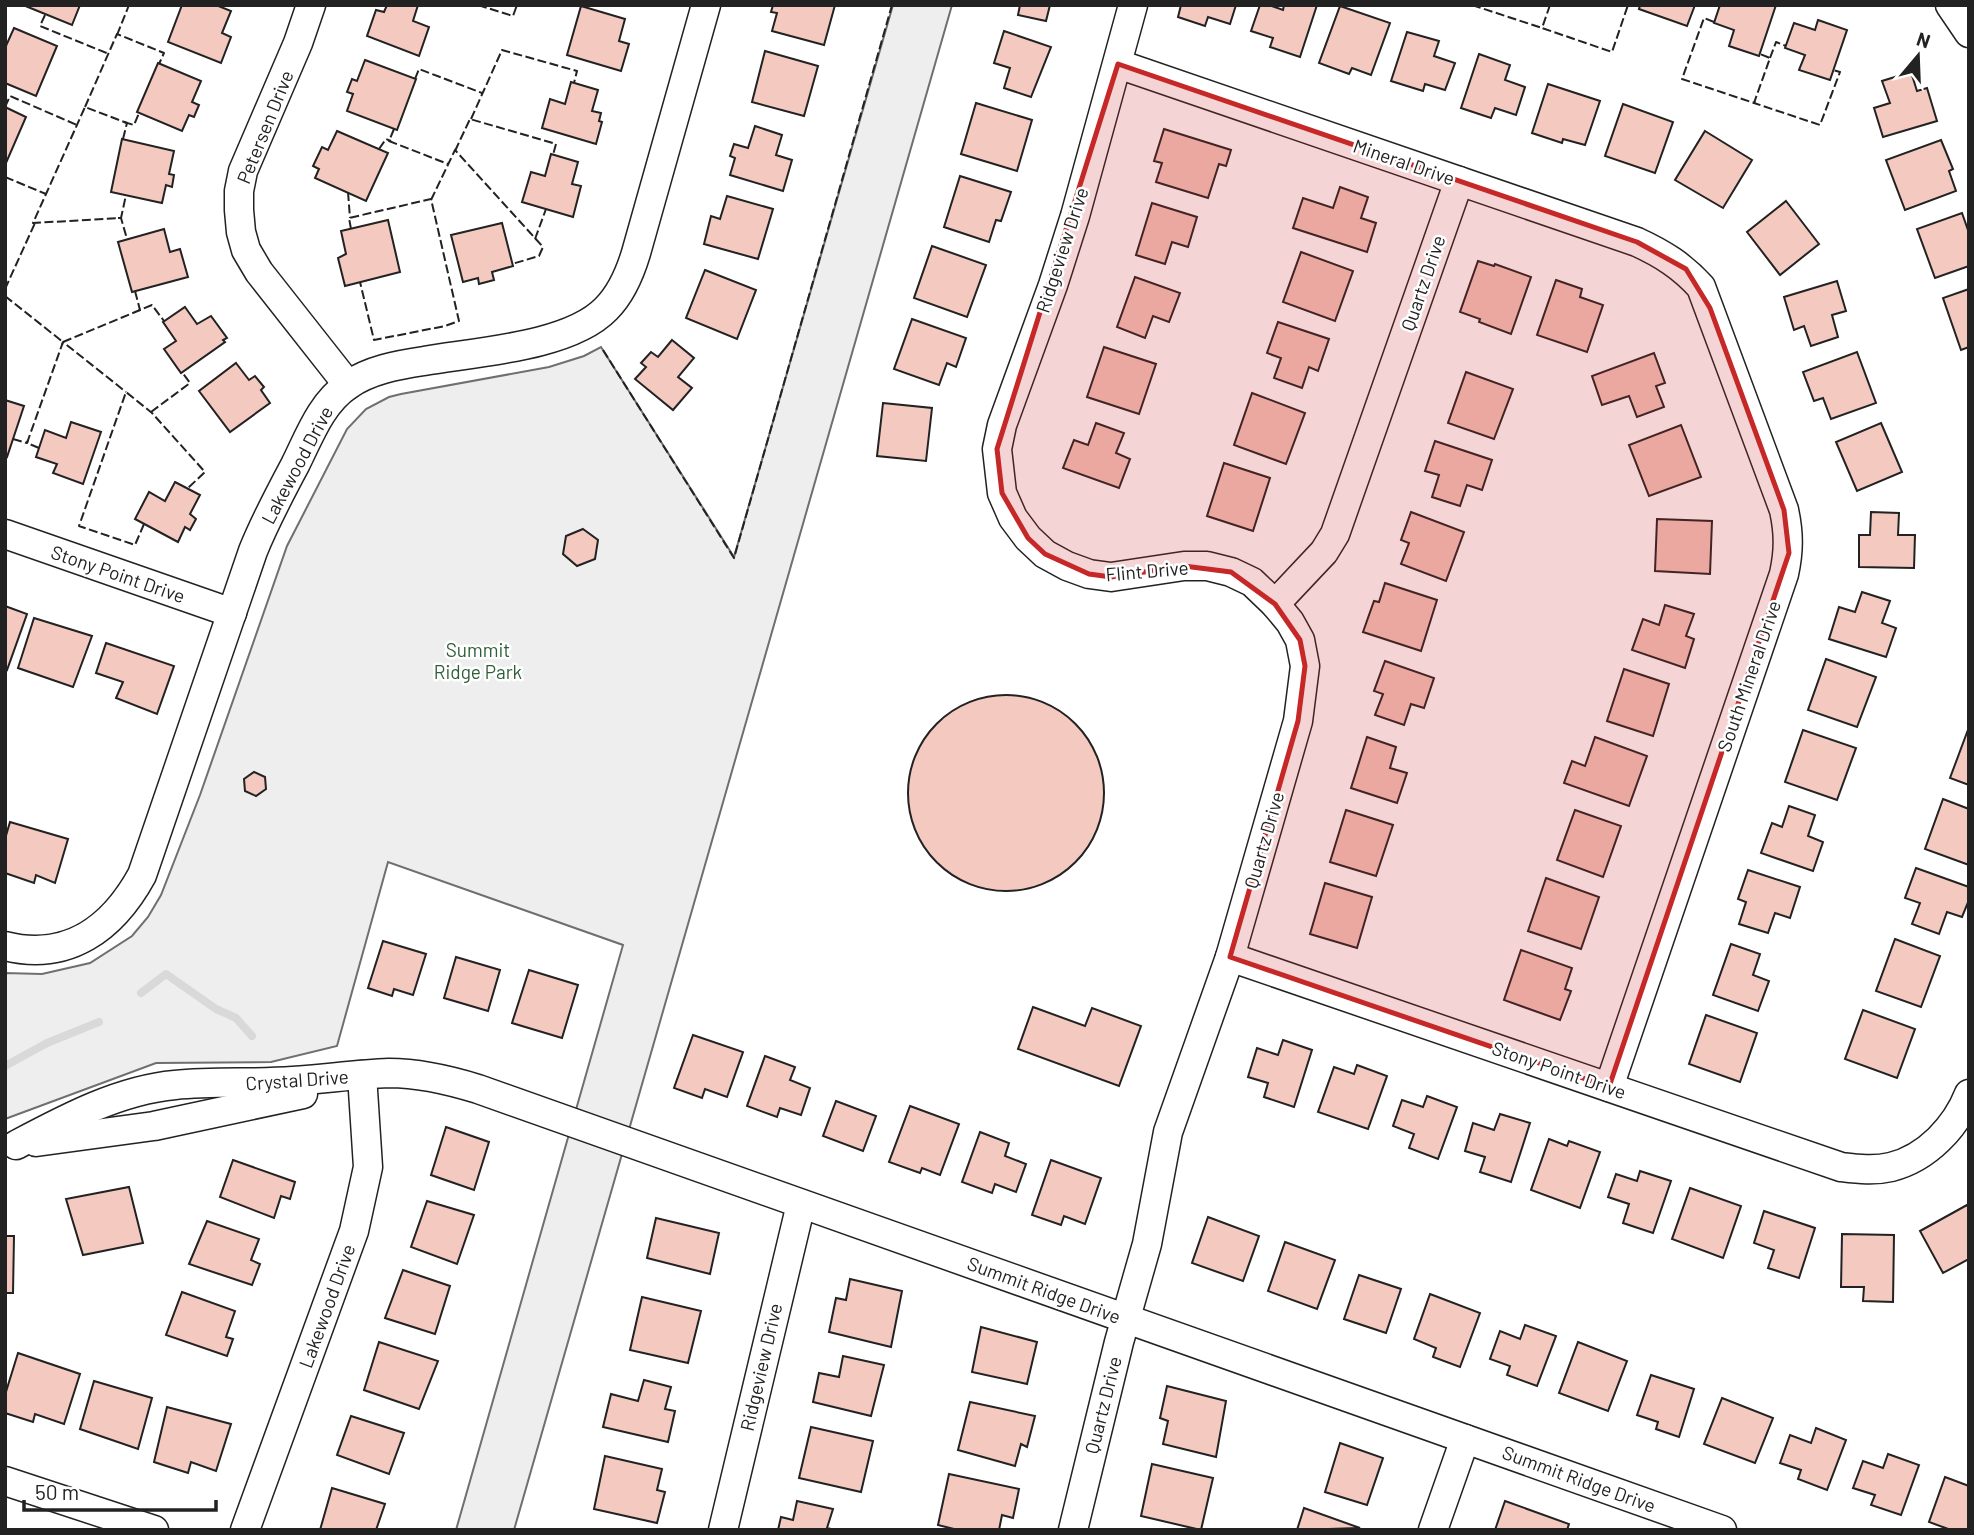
<svg xmlns="http://www.w3.org/2000/svg" width="1974" height="1535" viewBox="0 0 1974 1535" font-family="Barlow,sans-serif">
	<rect width="100%" height="100%" fill="#fff"/>
	<!-- green -->
	<path fill="#eee" stroke="#6f6f6f" stroke-width="2" d="M893 5H952L514 1530H456L623 945 388 862 337 1046 271 1062 156 1063 5 1119V973L42 974 90 963 132 936 148 917 161 895 200 795 287 546 347 429 366 409 389 397 401 394 549 367 584 356 601 347 734 557Z"/>
	<g fill="none" stroke-linecap="round" stroke-linejoin="round">
		<!-- stream -->
		<g stroke="#d9d9d9" stroke-width="8">
			<path d="M141 993 166 974 216 1009 236 1018 252 1036"/>
			<path d="M5 1066 47 1043 99 1022"/>
		</g>
	</g>
	<!-- building -->
	<g fill="#f3c9c0" stroke="#222" stroke-width="2">
		<path d="M23 5H80L72 25Z"/>
		<path d="M182 5H216L231 11 222 33 231 37 221 63 168 42Z"/>
		<path d="M387 5H418L413 21 429 27 419 56 367 36 376 10 384 12Z"/>
		<path d="M773 5H835L824 45 772 31 777 13 771 12Z"/>
		<path d="M1020 5H1050L1046 21 1018 15Z"/>
		<path d="M1181 5H1236L1230 24 1208 17 1205 26 1178 17Z"/>
		<path d="M1260 5H1269L1283 10 1284 5H1317L1300 57 1270 47 1273 38 1251 31Z"/>
		<path d="M1640 5H1695L1687 26 1639 9Z"/>
		<path d="M1720 5H1776L1759 56 1729 46 1734 30 1714 23Z"/>
		<path d="M581 6 625 19 619 41 629 44 621 71 567 55Z"/>
		<path d="M1340 6 1390 23 1371 75 1352 68 1349 74 1319 63Z"/>
		<path d="M1818 20 1847 30 1830 80 1799 70 1805 55 1785 48 1794 23 1815 30Z"/>
		<path d="M14 28 57 46 36 96 5 83V48Z"/>
		<path d="M1004 31 1051 47 1031 97 1004 88 1010 68 994 63Z"/>
		<path d="M1407 32 1439 41 1434 56 1455 63 1445 90 1425 84 1423 91 1391 81Z"/>
		<path d="M765 51 818 66 804 116 752 102Z"/>
		<path d="M1479 54 1510 65 1505 80 1525 87 1516 115 1495 108 1491 118 1461 108Z"/>
		<path d="M365 60 416 79 397 130 347 111 353 94 347 92 352 79 357 81Z"/>
		<path d="M158 63 201 81 192 102 199 105 194 117 189 115 182 131 137 112Z"/>
		<path d="M1911 72 1917 91 1927 88 1937 121 1883 137 1874 108 1890 103 1882 81Z"/>
		<path d="M571 82 598 90 592 111 601 113 599 121 602 122 596 144 542 128 550 99 565 104Z"/>
		<path d="M1548 84 1600 101 1585 145 1563 139 1562 143 1532 133Z"/>
		<path d="M976 103 1032 120 1017 171 961 154Z"/>
		<path d="M1623 104 1673 122 1655 173 1605 156Z"/>
		<path d="M5 107 26 117 6 163H5Z"/>
		<path d="M755 126 782 135 776 155 792 160 783 191 730 175 735 158 730 156 734 144 748 148Z"/>
		<path d="M1164 129 1231 150 1226 166 1219 164 1208 198 1156 182 1162 163 1154 161Z"/>
		<path d="M337 131 388 153 366 201 315 178 319 169 313 166 322 147 328 150Z"/>
		<path d="M1705 131 1752 160 1723 208 1675 180Z"/>
		<path d="M122 139 174 151 169 174 174 175 172 187 166 185 162 203 111 192Z"/>
		<path d="M1941 140 1953 169 1949 171 1956 191 1905 210 1886 160Z"/>
		<path d="M551 154 578 162 572 184 581 186 573 217 522 202 531 172 545 176Z"/>
		<path d="M960 176 1011 192 1001 221 996 220 989 242 944 227Z"/>
		<path d="M1340 187 1368 197 1361 218 1376 223 1367 252 1293 228 1303 198 1333 208Z"/>
		<path d="M727 196 773 209 758 259 704 244 711 216 720 219Z"/>
		<path d="M1786 201 1819 244 1780 275 1747 232Z"/>
		<path d="M1152 203 1197 217 1188 247 1172 242 1165 264 1136 255Z"/>
		<path d="M1962 213 1969 233V266L1935 278 1917 229Z"/>
		<path d="M388 220 400 272 345 286 338 258 346 254 341 231Z"/>
		<path d="M502 223 513 266 492 272 494 280 479 284 478 278 463 282 451 235Z"/>
		<path d="M164 229 170 252 180 249 188 277 132 292 118 242Z"/>
		<path d="M932 246 986 265 967 317 914 298Z"/>
		<path d="M1301 252 1353 271 1335 321 1283 302Z"/>
		<path d="M1478 261 1494 266 1495 264 1531 277 1511 334 1479 322 1480 319 1460 312Z"/>
		<path d="M705 270 756 290 737 339 686 318Z"/>
		<path d="M1135 277 1180 293 1169 322 1153 316 1145 338 1117 327Z"/>
		<path d="M1556 280 1582 289 1580 297 1603 305 1587 352 1537 335Z"/>
		<path d="M1837 281 1846 311 1832 315 1838 337 1811 346 1804 326 1794 330 1784 297Z"/>
		<path d="M1969 289V347L1961 350 1943 298Z"/>
		<path d="M185 307 197 324 211 316 227 338 223 340 225 342 181 373 164 349 176 341 163 322Z"/>
		<path d="M912 319 966 338 956 367 947 363 939 385 894 369Z"/>
		<path d="M1278 322 1329 339 1318 371 1309 367 1302 388 1274 378 1281 358 1267 353Z"/>
		<path d="M672 340 694 358 678 377 692 388 673 410 635 379 646 367 641 363 651 352 658 357Z"/>
		<path d="M1104 347 1156 364 1139 414 1087 397Z"/>
		<path d="M1857 352 1876 403 1831 419 1823 398 1814 401 1803 372Z"/>
		<path d="M1654 353 1665 383 1656 386 1664 407 1637 417 1629 396 1602 405 1592 376Z"/>
		<path d="M236 363 249 380 255 376 264 387 261 390 270 403 230 432 199 391Z"/>
		<path d="M1466 372 1513 389 1494 439 1448 423Z"/>
		<path d="M1252 393 1305 413 1286 464 1234 445Z"/>
		<path d="M5 400 24 406 7 457 5 456Z"/>
		<path d="M883 403 932 408 926 461 877 456Z"/>
		<path d="M71 422 101 432 83 484 53 473 57 464 36 457 45 430 66 438Z"/>
		<path d="M1096 423 1124 433 1116 453 1130 459 1119 488 1063 468 1074 440 1088 445Z"/>
		<path d="M1881 423 1902 472 1857 491 1836 442Z"/>
		<path d="M1681 425 1701 477 1649 496 1629 445Z"/>
		<path d="M1435 441 1492 460 1482 490 1467 485 1460 506 1432 497 1439 475 1425 471Z"/>
		<path d="M1224 463 1270 478 1253 531 1207 516Z"/>
		<path d="M175 482 200 495 190 514 196 519 190 530 185 527 178 542 135 519 149 492 165 501Z"/>
		<path d="M1411 512 1464 532 1446 581 1401 564 1409 543 1401 540Z"/>
		<path d="M1871 512 1899 513 1898 535H1915L1914 568 1859 567V535H1870Z"/>
		<path d="M1657 519 1712 521 1710 574 1655 571Z"/>
		<path d="M583 529 598 540 595 559 577 566 563 554 566 536Z"/>
		<path d="M1385 583 1437 600 1421 651 1363 632 1374 601 1379 602Z"/>
		<path d="M1862 592 1890 601 1882 623 1896 628 1886 657 1829 639 1839 607 1855 612Z"/>
		<path d="M1665 605 1694 614 1686 636 1694 639 1685 668 1632 650 1643 619 1659 625Z"/>
		<path d="M5 606 27 614 7 670 5 669Z"/>
		<path d="M34 618 92 636 73 687 18 668Z"/>
		<path d="M106 643 174 666 157 714 116 698 123 682 96 673Z"/>
		<path d="M1826 659 1876 677 1857 727 1808 710Z"/>
		<path d="M1385 661 1434 678 1424 708 1411 704 1404 725 1375 715 1383 694 1374 691Z"/>
		<path d="M1624 669 1669 684 1653 736 1607 721Z"/>
		<circle cx="1006" cy="793" r="98"/>
		<path d="M1969 727V785L1950 778Z"/>
		<path d="M1803 730 1856 748 1837 800 1785 782Z"/>
		<path d="M1367 737 1396 747 1390 768 1407 773 1397 803 1351 788Z"/>
		<path d="M1595 737 1647 756 1629 806 1564 783 1572 761 1585 766Z"/>
		<path d="M254 772 265 777 266 789 256 796 245 791 244 779Z"/>
		<path d="M1943 799 1969 809V865L1925 849Z"/>
		<path d="M1789 806 1815 815 1808 836 1823 842 1813 871 1761 853 1772 823 1782 827Z"/>
		<path d="M1346 810 1393 825 1376 876 1330 862Z"/>
		<path d="M1575 810 1621 826 1603 877 1557 860Z"/>
		<path d="M10 822 68 839 55 883 36 875 34 883 5 873V839Z"/>
		<path d="M1916 868 1969 887V900L1962 917 1947 912 1939 934 1912 924 1920 903 1905 898Z"/>
		<path d="M1748 870 1800 887 1790 918 1775 913 1768 933 1739 924 1746 902 1738 899Z"/>
		<path d="M1546 878 1599 897 1581 949 1528 931Z"/>
		<path d="M1325 883 1372 897 1357 948 1310 934Z"/>
		<path d="M1895 939 1940 956 1921 1007 1876 991Z"/>
		<path d="M383 941 426 954 413 995 394 989 392 996 368 988Z"/>
		<path d="M1731 944 1760 954 1753 975 1769 981 1758 1011 1713 995Z"/>
		<path d="M1521 950 1572 968 1565 989 1571 991 1560 1020 1504 1000Z"/>
		<path d="M456 957 500 970 488 1011 444 998Z"/>
		<path d="M529 970 578 985 562 1038 512 1023Z"/>
		<path d="M1033 1007 1085 1026 1092 1008 1141 1026 1119 1086 1018 1049Z"/>
		<path d="M1863 1010 1915 1029 1897 1078 1845 1059Z"/>
		<path d="M1706 1015 1757 1033 1740 1082 1689 1064Z"/>
		<path d="M693 1035 743 1052 727 1097 705 1089 702 1098 674 1088Z"/>
		<path d="M1283 1040 1312 1050 1294 1107 1264 1097 1268 1083 1248 1077 1257 1048 1278 1055Z"/>
		<path d="M765 1056 795 1067 790 1080 810 1088 801 1115 780 1108 777 1117 747 1106Z"/>
		<path d="M1357 1065 1387 1076 1368 1129 1318 1112 1334 1067 1354 1074Z"/>
		<path d="M1427 1096 1457 1107 1438 1159 1409 1148 1414 1134 1393 1126 1402 1100 1423 1107Z"/>
		<path d="M836 1101 876 1116 863 1151 823 1136Z"/>
		<path d="M910 1106 959 1124 940 1175 922 1168 920 1173 889 1162Z"/>
		<path d="M1500 1114 1530 1123 1511 1182 1480 1172 1485 1157 1465 1151 1473 1123 1494 1130Z"/>
		<path d="M446 1127 489 1142 474 1190 431 1175Z"/>
		<path d="M980 1132 1009 1143 1005 1156 1026 1164 1016 1192 995 1184 992 1193 962 1182Z"/>
		<path d="M1549 1139 1567 1146 1569 1141 1600 1152 1580 1208 1531 1190Z"/>
		<path d="M233 1160 295 1182 290 1199 281 1196 274 1218 220 1197Z"/>
		<path d="M1051 1160 1101 1178 1085 1224 1064 1216 1061 1225 1032 1215Z"/>
		<path d="M1640 1171 1671 1181 1653 1233 1623 1223 1629 1204 1608 1197 1616 1174 1637 1181Z"/>
		<path d="M129 1187 143 1243 83 1255 66 1199Z"/>
		<path d="M1690 1188 1741 1206 1723 1258 1672 1239Z"/>
		<path d="M427 1201 474 1215 457 1264 411 1247Z"/>
		<path d="M1967 1205 1969 1209V1259L1943 1273 1920 1231Z"/>
		<path d="M1764 1211 1815 1228 1799 1278 1768 1268 1774 1250 1754 1243Z"/>
		<path d="M1208 1217 1259 1236 1243 1281 1192 1263Z"/>
		<path d="M656 1218 719 1233 710 1274 647 1258Z"/>
		<path d="M207 1221 259 1239 251 1260 260 1264 252 1285 189 1264Z"/>
		<path d="M1842 1234 1894 1235 1893 1302 1863 1301 1864 1287H1841Z"/>
		<path d="M5 1236H14L13 1293H5Z"/>
		<path d="M1285 1242 1335 1260 1317 1309 1268 1291Z"/>
		<path d="M403 1270 450 1286 435 1334 385 1318Z"/>
		<path d="M1359 1275 1401 1289 1386 1333 1344 1319Z"/>
		<path d="M850 1279 902 1291 891 1347 829 1332 836 1298 846 1300Z"/>
		<path d="M182 1292 235 1311 226 1337 233 1339 227 1356 166 1335Z"/>
		<path d="M1430 1294 1480 1313 1460 1367 1433 1357 1436 1348 1414 1339Z"/>
		<path d="M642 1297 701 1311 688 1363 630 1350Z"/>
		<path d="M1525 1325 1556 1336 1537 1386 1507 1375 1510 1366 1490 1359 1500 1331 1520 1339Z"/>
		<path d="M981 1327 1037 1342 1027 1384 972 1372Z"/>
		<path d="M379 1342 438 1361 419 1409 364 1390Z"/>
		<path d="M1578 1342 1627 1361 1608 1411 1559 1393Z"/>
		<path d="M18 1353 80 1374 64 1424 35 1414 33 1422 5 1413V1395Z"/>
		<path d="M843 1356 884 1365 871 1416 813 1402 819 1373 839 1377Z"/>
		<path d="M1651 1375 1694 1389 1679 1437 1656 1429 1658 1422 1637 1415Z"/>
		<path d="M644 1380 671 1387 665 1409 675 1411 668 1442 603 1427 611 1394 638 1401Z"/>
		<path d="M94 1381 152 1398 138 1449 80 1429Z"/>
		<path d="M1167 1386 1226 1401 1216 1457 1163 1444 1168 1421 1160 1418Z"/>
		<path d="M1722 1398 1773 1418 1755 1463 1704 1444Z"/>
		<path d="M970 1402 1035 1416 1027 1447 1021 1444 1015 1466 958 1450Z"/>
		<path d="M167 1407 231 1424 216 1471 191 1462 188 1473 154 1462Z"/>
		<path d="M351 1416 404 1433 389 1474 337 1455Z"/>
		<path d="M811 1427 873 1441 861 1492 799 1478Z"/>
		<path d="M1816 1428 1846 1440 1827 1490 1798 1479 1801 1470 1780 1463 1790 1435 1811 1443Z"/>
		<path d="M1340 1443 1383 1458 1367 1505 1325 1492Z"/>
		<path d="M1888 1454 1919 1465 1901 1515 1871 1505 1875 1495 1853 1488 1863 1461 1883 1468Z"/>
		<path d="M605 1456 662 1469 657 1490 665 1492 657 1523 594 1509Z"/>
		<path d="M1152 1464 1213 1478 1201 1530 1141 1516Z"/>
		<path d="M949 1474 1019 1489 1013 1518 1002 1515 999 1530H958L938 1525Z"/>
		<path d="M1945 1477 1969 1486V1530H1951L1929 1522Z"/>
		<path d="M332 1488 385 1504 376 1530H320Z"/>
		<path d="M797 1501 833 1509 827 1528 835 1530H778L781 1517 793 1520Z"/>
		<path d="M1505 1501 1569 1524 1567 1530H1495Z"/>
		<path d="M1304 1508 1360 1528 1297 1530Z"/>
	</g>
	<g fill="none" stroke-linecap="round" stroke-linejoin="round">
		<defs>
			<g id="minor">
				<path d="M311 5 298 43 243 171 239 191V210L241 232 246 250 259 272 348 385"/>
				<path d="M1950 5 1969 33"/>
				<path d="M1118 64 1637 242C1663 254 1682 266 1701 287L1784 510C1789 533 1789 551 1784 574L1609 1087"/>
				<path d="M5 534 232 613"/>
				<path d="M1275 604 1324 552 1335 534 1459 181"/>
				<path d="M5 946C68 962 113 928 142 875L253 551C265 521 280 493 295 465 309 437 321 403 348 385 370 370 397 365 424 361 475 352 569 347 606 309 622 293 630 273 636 253L706 5"/>
				<path d="M1230 957 1841 1167C1858 1169 1874 1171 1891 1167 1927 1158 1956 1127 1969 1094"/>
				<path d="M36 1142 154 1126 303 1094"/>
				<path d="M16 1145C65 1119 119 1090 175 1085 214 1081 254 1084 293 1081 325 1079 357 1074 389 1073 420 1073 449 1080 478 1089L1722 1530"/>
				<path d="M5 1481 154 1530"/>
				<path d="M245 1530 354 1231 368 1167 362 1075"/>
				<path d="M723 1530 801 1204"/>
				<path d="M1073 1530 1119 1342 1147 1244 1168 1132 1230 957 1298 721 1305 666 1300 640 1290 622 1275 604 1252 582 1231 572 1207 566H1184L1111 577 1089 574 1067 566 1045 554 1028 538 1013 518 1002 493 997 449 1002 425 1053 285 1075 216 1133 5"/>
				<path d="M1433 1530 1465 1439"/>
			</g>
		</defs>
		<!-- minor casing -->
		<use href="#minor" stroke="#222" stroke-width="31"/>
		<!-- minor -->
		<use href="#minor" stroke="#fff" stroke-width="28"/>
		<!-- fence -->
		<g stroke="#222" stroke-width="2" stroke-dasharray="9 3.5" stroke-linecap="butt">
			<path d="M478 5 513 16 517 5"/>
			<path d="M1472 5 1542 28"/>
			<path d="M1550 5 1542 28 1612 52 1628 5"/>
			<path d="M45 15 40 26 109 54"/>
			<path d="M1714 22 1704 18 1682 79 1754 103 1770 58 1760 54"/>
			<path d="M117 35 129 5"/>
			<path d="M1770 58 1776 42 1786 46"/>
			<path d="M415 79 419 69 482 93 481 94"/>
			<path d="M1755 101 1754 103 1820 125 1840 72 1833 70"/>
			<path d="M5 107 10 96 77 125 76 127"/>
			<path d="M85 107 117 34 164 53 159 64"/>
			<path d="M471 119 502 50 577 71 574 83"/>
			<path d="M124 122 134 125 139 113"/>
			<path d="M394 129 389 141 448 164"/>
			<path d="M123 139 127 123 85 107 33 223 121 218 126 195"/>
			<path d="M379 149 386 139 391 141"/>
			<path d="M455 151 470 119 556 144 553 155"/>
			<path d="M5 177 46 194"/>
			<path d="M348 192 350 218"/>
			<path d="M431 200 455 150 543 247 539 256 512 264"/>
			<path d="M118 218H121L127 239"/>
			<path d="M351 229 349 218 431 199 459 321 445 326 374 340 360 282"/>
			<path d="M535 239 546 209"/>
			<path d="M5 289 35 223"/>
			<path d="M135 291 140 310 137 311"/>
			<path d="M5 296 63 342 62 345"/>
			<path d="M63 342 152 305 164 321"/>
			<path d="M603 350 734 558 892 5"/>
			<path d="M151 412 190 383 182 372"/>
			<path d="M13 439 27 443 28 440"/>
			<path d="M39 448 27 443 63 342 126 392"/>
			<path d="M144 524 135 545 79 526 126 392 152 413 205 472 188 488"/>
		</g>
	</g>
	<!-- marked area -->
	<path fill="#c62828" fill-opacity="0.2" stroke="#c62828" stroke-width="5" stroke-linejoin="round" d="M1118 64 1637 242 1686 269 1710 308 1784 510 1789 553 1609 1087 1230 957 1298 721 1305 666 1300 640 1275 604 1231 572 1184 566 1111 577 1089 574 1045 554 1028 538 1002 493 997 449Z"/>
	<g text-anchor="middle" stroke-width="5" stroke-linejoin="round" paint-order="stroke">
		<!-- street labels -->
		<g font-size="19" fill="#222" stroke="#fff">
			<text transform="translate(265 127) rotate(-68)" y="7">Petersen Drive</text>
			<text transform="translate(1404 162) rotate(19)" y="7">Mineral Drive</text>
			<text transform="translate(1062 250) rotate(-72)" y="7">Ridgeview Drive</text>
			<text transform="translate(1423 283) rotate(-71)" y="7">Quartz Drive</text>
			<text transform="translate(297 465) rotate(-62)" y="7">Lakewood Drive</text>
			<text transform="translate(1147 571) rotate(-5)" y="7">Flint Drive</text>
			<text transform="translate(118 574) rotate(19)" y="7">Stony Point Drive</text>
			<text transform="translate(1749 676) rotate(-71)" y="7">South Mineral Drive</text>
			<text transform="translate(1264 840) rotate(-74)" y="7">Quartz Drive</text>
			<text transform="translate(1559 1070) rotate(19)" y="7">Stony Point Drive</text>
			<text transform="translate(297 1080) rotate(-4)" y="7">Crystal Drive</text>
			<text transform="translate(1044 1290) rotate(20)" y="7">Summit Ridge Drive</text>
			<text transform="translate(327 1306) rotate(-70)" y="7">Lakewood Drive</text>
			<text transform="translate(761 1367) rotate(-77)" y="7">Ridgeview Drive</text>
			<text transform="translate(1103 1405) rotate(-76)" y="7">Quartz Drive</text>
			<text transform="translate(1579 1479) rotate(20)" y="7">Summit Ridge Drive</text>
		</g>
		<!-- park labels -->
		<g font-size="19" fill="#2f5e38" stroke="#fff">
			<text x="478" y="657">Summit<tspan x="478" dy="22">Ridge Park</tspan></text>
		</g>
	</g>
	<!-- border -->
	<rect width="1974" height="1535" fill="none" stroke="#222222" stroke-width="14"/>
	<!-- north arrow -->
	<g transform="translate(1918 56) rotate(19)" stroke="#ffffff" stroke-width="5" paint-order="stroke">
	<path d="M0-5L12 26L0 18L-12 26Z" fill="#222222"/>
	<text y="-10" font-size="19" font-weight="bold" text-anchor="middle" fill="#222222">N</text>
	</g>
	<!-- scale -->
	<path d="M24 1500v10h192v-10" fill="none" stroke="#222222" stroke-width="3.5"/>
	<text x="35" y="1500" font-size="21" fill="#222222" stroke="#ffffff" stroke-width="5" paint-order="stroke">50 m</text>
</svg>
